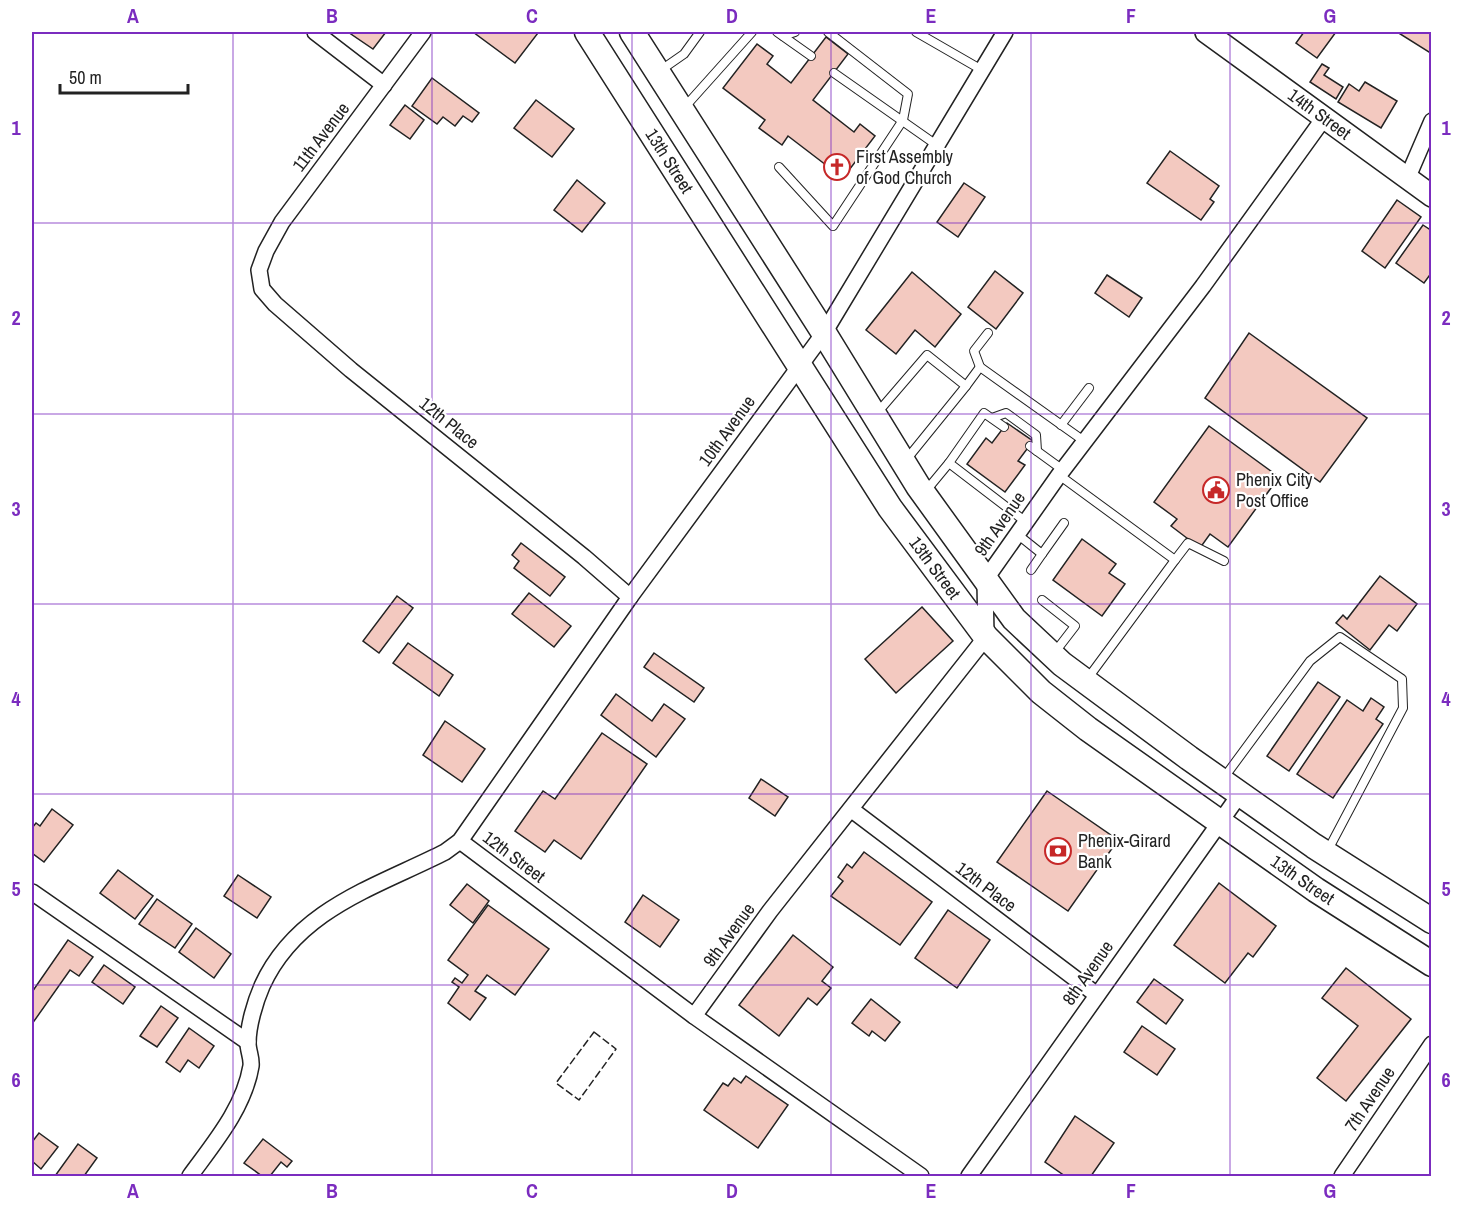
<svg xmlns="http://www.w3.org/2000/svg" width="1463" height="1208" viewBox="0 0 1463 1208" font-family="'Archivo Narrow',sans-serif">
	<rect width="100%" height="100%" fill="#fff"/>
	<!-- building -->
	<g fill="#f3c9c0" stroke="#222" stroke-width="1.5">
		<path d="M348 32H386L373 49Z"/>
		<path d="M473 32H535L538 33 515 63Z"/>
		<path d="M1304 32H1336L1317 58 1296 43Z"/>
		<path d="M1397 32H1432V54Z"/>
		<path d="M826 37 848 54 813 100 854 132 860 124 875 136 843 178 788 136 782 145 759 128 765 120 723 88 757 44 773 56 767 64 791 83Z"/>
		<path d="M1322 64 1329 68 1324 75 1343 87 1336 99 1310 82Z"/>
		<path d="M432 78 479 113 472 122 463 116 455 126 443 117 437 124 412 106Z"/>
		<path d="M1365 82 1397 101 1381 128 1338 102 1349 84 1359 91Z"/>
		<path d="M536 100 574 129 552 157 514 128Z"/>
		<path d="M405 105 424 120 410 139 390 125Z"/>
		<path d="M1170 151 1219 186 1210 199 1214 202 1201 220 1147 183Z"/>
		<path d="M577 180 605 203 582 232 554 210Z"/>
		<path d="M964 183 985 197 958 237 937 222Z"/>
		<path d="M1397 200 1421 217 1385 268 1362 251Z"/>
		<path d="M1423 225 1432 231V272L1424 283 1396 263Z"/>
		<path d="M995 271 1023 293 996 329 968 307Z"/>
		<path d="M912 272 961 314 935 347 915 330 896 354 866 330Z"/>
		<path d="M1107 275 1142 298 1129 317 1095 293Z"/>
		<path d="M1249 333 1367 418 1320 482 1205 398Z"/>
		<path d="M1007 423 1033 441 1018 461 1025 465 1005 492 967 464 986 438 992 443Z"/>
		<path d="M1209 426 1279 477 1228 547 1210 534 1200 548 1171 526 1177 519 1154 502Z"/>
		<path d="M1082 539 1116 564 1109 573 1125 584 1102 616 1053 580Z"/>
		<path d="M521 543 565 577 550 596 514 568 519 561 512 555Z"/>
		<path d="M1380 576 1417 604 1397 631 1389 625 1370 650 1336 623 1343 615 1347 619Z"/>
		<path d="M529 593 571 626 554 647 512 614Z"/>
		<path d="M397 596 413 608 379 653 363 641Z"/>
		<path d="M922 607 953 641 896 693 865 659Z"/>
		<path d="M408 643 453 675 439 696 393 663Z"/>
		<path d="M654 653 704 688 694 702 644 667Z"/>
		<path d="M1318 682 1340 697 1289 771 1267 756Z"/>
		<path d="M616 694 652 721 664 704 685 719 656 757 601 715Z"/>
		<path d="M1371 698 1384 707 1376 719 1383 724 1333 798 1297 774 1347 700 1363 711Z"/>
		<path d="M445 721 485 749 462 782 423 755Z"/>
		<path d="M602 733 647 764 581 859 554 840 545 852 515 831 543 791 555 799Z"/>
		<path d="M761 779 788 797 775 816 749 798Z"/>
		<path d="M1047 791 1118 840 1068 911 997 862Z"/>
		<path d="M52 809 73 825 44 862 32 853V828L36 823 40 826Z"/>
		<path d="M864 852 932 902 900 945 831 896 843 881 838 877 847 864 852 868Z"/>
		<path d="M118 870 153 896 135 919 100 893Z"/>
		<path d="M238 875 271 897 257 918 224 896Z"/>
		<path d="M1219 883 1276 926 1253 957 1248 953 1225 983 1174 945Z"/>
		<path d="M467 884 489 901 473 923 450 905Z"/>
		<path d="M643 895 679 920 660 947 625 922Z"/>
		<path d="M157 899 192 924 175 948 139 924Z"/>
		<path d="M488 905 549 949 515 995 487 975 475 991 486 998 470 1020 448 1003 459 987 452 982 455 978 462 983 468 975 448 960Z"/>
		<path d="M948 910 990 940 957 988 915 958Z"/>
		<path d="M196 928 231 954 214 978 179 952Z"/>
		<path d="M793 935 833 967 822 981 831 988 817 1005 808 998 779 1036 739 1005Z"/>
		<path d="M68 940 93 957 79 976 70 970 32 1024V992Z"/>
		<path d="M104 965 135 987 123 1004 92 982Z"/>
		<path d="M1346 968 1411 1019 1346 1101 1317 1078 1358 1026 1322 998Z"/>
		<path d="M1154 979 1183 1000 1166 1024 1137 1002Z"/>
		<path d="M871 999 900 1022 885 1041 872 1031 869 1036 852 1023Z"/>
		<path d="M161 1006 178 1018 157 1047 140 1036Z"/>
		<path d="M1142 1026 1175 1049 1157 1075 1124 1052Z"/>
		<path d="M189 1028 214 1046 199 1068 188 1060 180 1072 166 1062Z"/>
		<path d="M746 1076 788 1105 758 1148 704 1110 723 1083 728 1086 734 1078 741 1083Z"/>
		<path d="M1075 1116 1114 1143 1091 1176H1065L1045 1162Z"/>
		<path d="M39 1133 58 1147 41 1169 32 1161V1142Z"/>
		<path d="M263 1139 292 1161 287 1167 281 1162 270 1176H262L244 1163Z"/>
		<path d="M78 1144 97 1158 84 1176H55Z"/>
	</g>
	<g fill="none" stroke-linecap="round" stroke-linejoin="round">
		<defs>
			<g id="lane">
				<path d="M777 32 811 56"/>
				<path d="M916 32 982 70"/>
				<path d="M783 36 795 32"/>
				<path d="M661 70 684 54 700 32"/>
				<path d="M834 73 938 146"/>
				<path d="M683 109 752 32"/>
				<path d="M779 167 833 226 903 120 908 94 828 32"/>
				<path d="M980 367 974 351 988 333"/>
				<path d="M966 386 980 367 1084 441"/>
				<path d="M878 412 927 355 966 386 906 460"/>
				<path d="M992 418 1006 413 1036 435 1037 451"/>
				<path d="M1061 425 1089 388"/>
				<path d="M1004 427 984 413 949 463 1026 522"/>
				<path d="M1030 446 1063 470"/>
				<path d="M1059 475 1175 560 1088 678"/>
				<path d="M925 492 949 463"/>
				<path d="M1017 534 1042 554 1064 523"/>
				<path d="M1175 560 1188 543 1224 561"/>
				<path d="M1031 570 1042 554"/>
				<path d="M1042 600 1075 626 1055 652"/>
				<path d="M1223 779 1310 661 1340 637 1402 679 1403 708 1328 850"/>
			</g>
			<g id="street">
				<path d="M315 32 384 85"/>
				<path d="M423 32 282 222 266 251 259 270 262 289 275 304 351 370 584 557 630 597"/>
				<path d="M1407 179 1432 121"/>
				<path d="M852 810 1097 995"/>
				<path d="M460 841 694 1016 921 1176"/>
				<path d="M32 892 248 1042"/>
				<path d="M694 1016 770 911 986 637 985 580 1059 475 1203 286 1324 118"/>
				<path d="M190 1176C214 1143 244 1108 251 1066 252 1058 248 1051 248 1043 248 1026 255 1002 262 986 297 909 376 887 445 852L460 841 630 597 824 333 1005 32"/>
				<path d="M969 1176 1240 794"/>
				<path d="M1342 1176 1432 1044"/>
			</g>
			<g id="secondary">
				<path id="s1" d="M1206 32 1432 196"/>
			</g>
			<g id="primary">
				<path id="s2" d="M587 32 890 508 986 637 1041 692 1088 729 1316 890 1432 964"/>
				<path d="M632 32 824 333 918 486 1014 619 1062 664 1189 758 1314 846 1432 921"/>
			</g>
		</defs>
		<!-- lane casing -->
		<use href="#lane" stroke="#222" stroke-width="10"/>
		<!-- street casing -->
		<use href="#street" stroke="#222" stroke-width="18"/>
		<!-- secondary casing -->
		<use href="#secondary" stroke="#222" stroke-width="24"/>
		<!-- primary casing -->
		<use href="#primary" stroke="#222" stroke-width="27"/>
		<!-- lane -->
		<use href="#lane" stroke="#fff" stroke-width="8"/>
		<!-- street -->
		<use href="#street" stroke="#fff" stroke-width="15"/>
		<!-- secondary -->
		<use href="#secondary" stroke="#fff" stroke-width="21"/>
		<!-- primary -->
		<use href="#primary" stroke="#fff" stroke-width="24"/>
		<!-- fence -->
		<path stroke="#222" stroke-width="1.5" stroke-dasharray="8 3" stroke-linecap="butt" d="M594 1032 616 1049 579 1100 556 1083Z"/>
	</g>
	<!-- grid -->
	<path fill="none" stroke="#7b2cbf" stroke-width="1.5" stroke-opacity="0.55" d="M233 32V1176M432 32V1176M632 32V1176M831 32V1176M1031 32V1176M1230 32V1176M32 223H1432M32 414H1432M32 604H1432M32 794H1432M32 985H1432"/>
	<!-- icons -->
	<defs>
		<symbol id="church-ring" viewBox="-11 -11 22 22"><circle r="9.5" fill="#fff" stroke="#c62828" stroke-width="1.5"/><path d="M-1.2-6h2.4v3.5h3.3v2.4h-3.3V6h-2.4V-.1h-3.3v-2.4h3.3Z" fill="#c62828"/></symbol>
		<symbol id="civic-ring" viewBox="-11 -11 22 22"><circle r="9.5" fill="#fff" stroke="#c62828" stroke-width="1.5"/><path d="M-.6-6.5H3V-4.5H.6V-3L4-1V1h2V6H-6V1h2V-1L-.6-3ZM-1.2 2.5V6h2.4V2.5Z" fill="#c62828"/></symbol>
		<symbol id="bank-ring" viewBox="-11 -11 22 22"><circle r="9.5" fill="#fff" stroke="#c62828" stroke-width="1.5"/><path d="M-6-4H6V4H-6ZM0-2.3a2.3 2.3 0 1 0 0 4.6a2.3 2.3 0 1 0 0-4.6Z" fill="#c62828"/></symbol>
	</defs>
	<g fill-rule="evenodd">
		<use href="#church-ring" x="822" y="152" width="30" height="30"/>
		<use href="#civic-ring" x="1201" y="475" width="30" height="30"/>
		<use href="#bank-ring" x="1043" y="836" width="30" height="30"/>
	</g>
	<g text-anchor="middle" stroke-width="4.5" stroke-linejoin="round" paint-order="stroke">
		<!-- street labels -->
		<g font-size="18" fill="#222" stroke="#fff">
			<text dy="6" stroke="none"><textPath href="#s1" startOffset="140">14th Street</textPath></text>
			<text transform="translate(321 137) rotate(-53)" y="6">11th Avenue</text>
			<text dy="6" stroke="none"><textPath href="#s2" startOffset="153">13th Street</textPath></text>
			<text transform="translate(449 423) rotate(39)" y="6">12th Place</text>
			<text transform="translate(727 431) rotate(-54)" y="6">10th Avenue</text>
			<text transform="translate(1000 524) rotate(-55)" y="6">9th Avenue</text>
			<text dy="6" stroke="none"><textPath href="#s2" startOffset="639">13th Street</textPath></text>
			<text transform="translate(514 857) rotate(37)" y="6">12th Street</text>
			<text dy="6" stroke="none"><textPath href="#s2" startOffset="1125">13th Street</textPath></text>
			<text transform="translate(986 887) rotate(37)" y="6">12th Place</text>
			<text transform="translate(729 935) rotate(-54)" y="6">9th Avenue</text>
			<text transform="translate(1088 973) rotate(-55)" y="6">8th Avenue</text>
			<text transform="translate(1370 1099) rotate(-56)" y="6">7th Avenue</text>
		</g>
		<!-- poi labels -->
		<g font-size="18" fill="#222" stroke="#fff" text-anchor="start">
			<text x="856" y="163">First Assembly<tspan x="856" dy="21">of God Church</tspan></text>
			<text x="1236" y="486">Phenix City<tspan x="1236" dy="21">Post Office</tspan></text>
			<text x="1078" y="847">Phenix-Girard<tspan x="1078" dy="21">Bank</tspan></text>
		</g>
	</g>
	<!-- border -->
	<rect width="1463" height="1208" fill="none" stroke="#ffffff" stroke-width="66"/>
	<!-- scale -->
	<path d="M60 84v9h128v-9" fill="none" stroke="#222222" stroke-width="3"/>
	<text x="69" y="84" font-size="18" fill="#222222" stroke="#ffffff" stroke-width="4.5" paint-order="stroke">50 m</text>
	<rect x="33" y="33" width="1397" height="1142" fill="none" stroke="#7b2cbf" stroke-width="2"/>
	<g font-size="20" text-anchor="middle" font-weight="bold" fill="#7b2cbf">
		<text x="133" y="23">A</text>
		<text x="332" y="23">B</text>
		<text x="532" y="23">C</text>
		<text x="732" y="23">D</text>
		<text x="931" y="23">E</text>
		<text x="1131" y="23">F</text>
		<text x="1330" y="23">G</text>
		<text x="16" y="135">1</text>
		<text x="1446" y="135">1</text>
		<text x="16" y="325">2</text>
		<text x="1446" y="325">2</text>
		<text x="16" y="516">3</text>
		<text x="1446" y="516">3</text>
		<text x="16" y="706">4</text>
		<text x="1446" y="706">4</text>
		<text x="16" y="896">5</text>
		<text x="1446" y="896">5</text>
		<text x="16" y="1087">6</text>
		<text x="1446" y="1087">6</text>
		<text x="133" y="1198">A</text>
		<text x="332" y="1198">B</text>
		<text x="532" y="1198">C</text>
		<text x="732" y="1198">D</text>
		<text x="931" y="1198">E</text>
		<text x="1131" y="1198">F</text>
		<text x="1330" y="1198">G</text>
	</g>
</svg>
